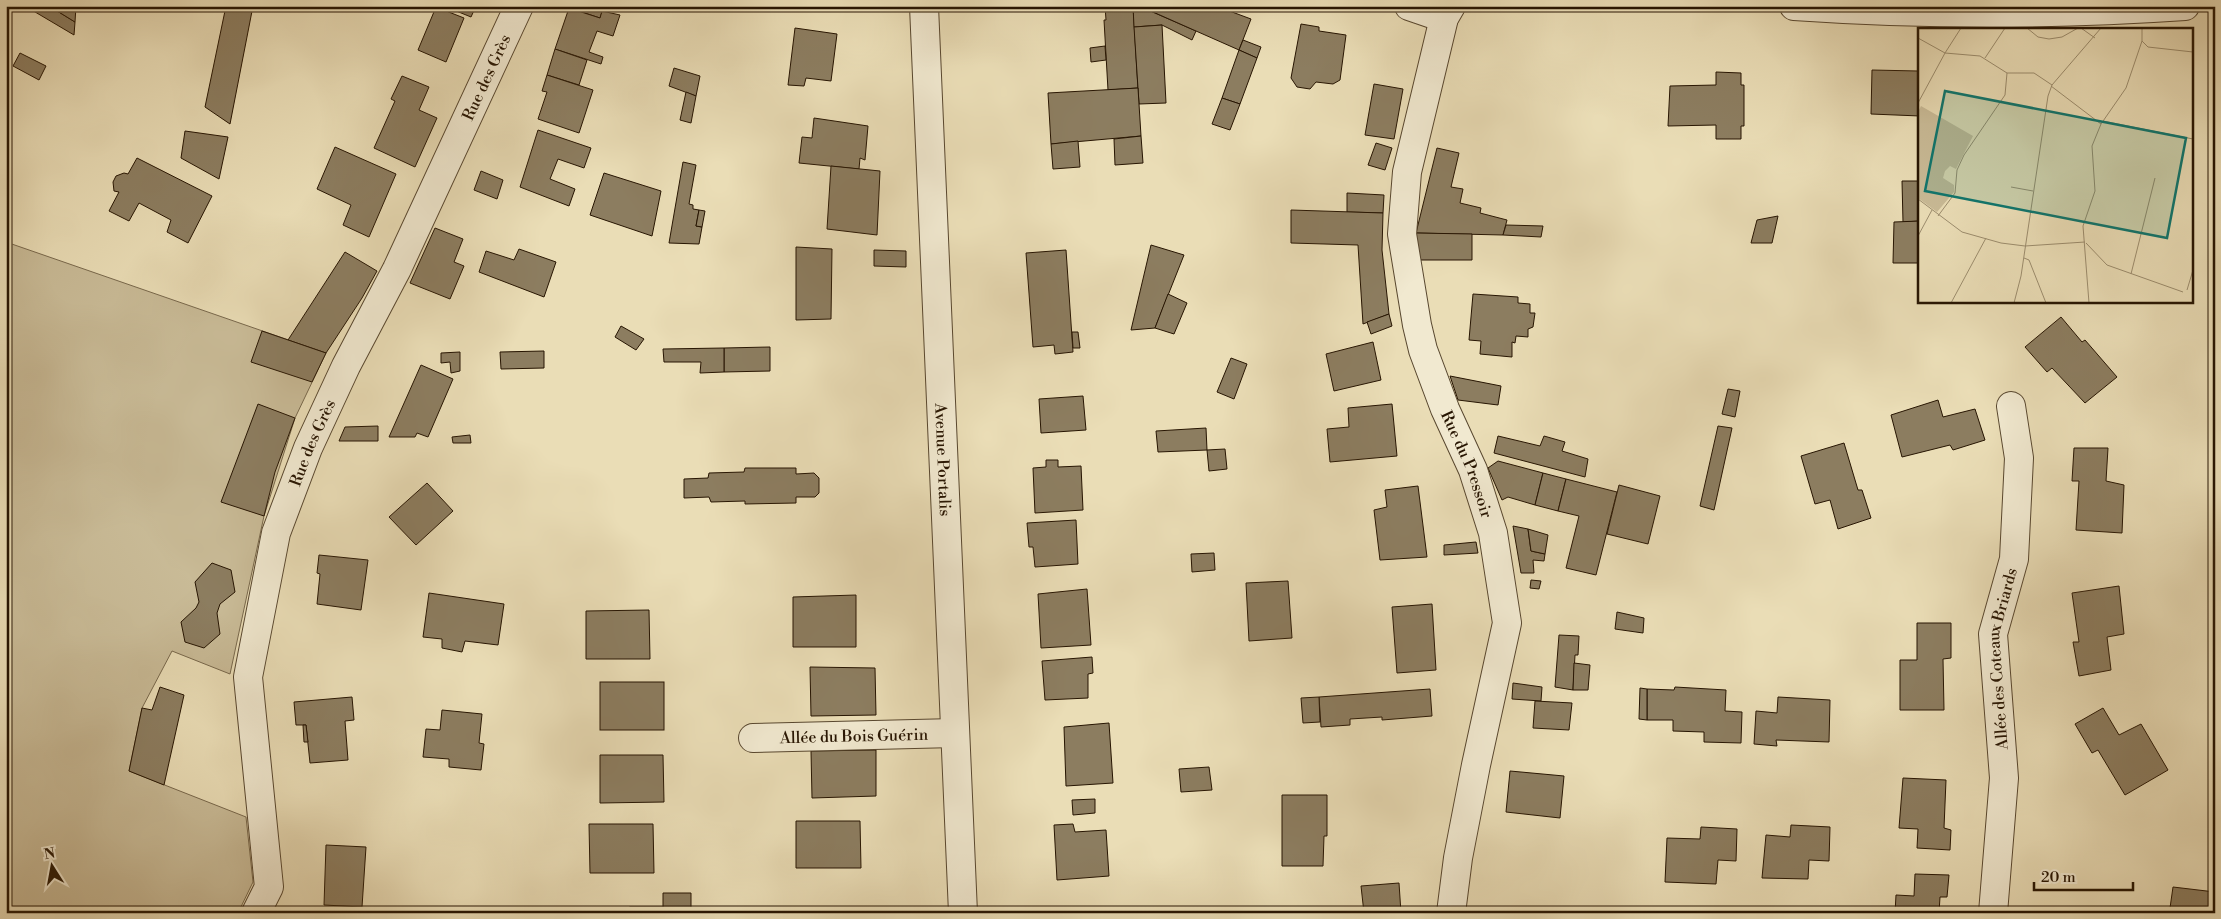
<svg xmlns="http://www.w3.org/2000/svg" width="2221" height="919" viewBox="0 0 2221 919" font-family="'Libre Bodoni',serif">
	<rect width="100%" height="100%" fill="#eaddb6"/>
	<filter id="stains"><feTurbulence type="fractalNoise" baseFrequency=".004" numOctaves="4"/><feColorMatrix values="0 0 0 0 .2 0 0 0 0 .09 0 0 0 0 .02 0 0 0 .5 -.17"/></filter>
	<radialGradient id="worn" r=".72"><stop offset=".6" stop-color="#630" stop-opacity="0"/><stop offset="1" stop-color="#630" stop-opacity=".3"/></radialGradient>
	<!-- green -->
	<path fill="#c9bb97" stroke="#78684c" d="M6 242 326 353 295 418 264 516 230 674 172 651 142 708 129 771 246 817 253 882 238 913H6Z"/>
	<!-- building -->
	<g fill="#8c7d60" stroke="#271502">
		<path d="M25 6H49L75 22 74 35Z"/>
		<path d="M49 6H76L75 22Z"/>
		<path d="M226 6H253L230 124 205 107Z"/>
		<path d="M444 6H476L471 17Z"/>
		<path d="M563 6H604L600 18Z"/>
		<path d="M1105 6H1133L1138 88 1108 90 1104 20H1106Z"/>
		<path d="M1133 6H1139L1196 31 1192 40 1162 25 1134 27Z"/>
		<path d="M1145 6H1225L1224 9 1251 19 1239 50 1144 8Z"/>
		<path d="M436 7 464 18 446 62 418 50Z"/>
		<path d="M569 8 600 18 602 11 620 15 613 36 597 31 589 52 603 57 601 64 555 49Z"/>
		<path d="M2211 19H2215V43H2212Z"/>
		<path d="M1301 24 1319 27V31L1346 35 1340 80 1333 84 1316 82 1310 89 1297 87 1291 78Z"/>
		<path d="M1162 25 1166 103 1139 104 1134 27Z"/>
		<path d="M795 28 837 34 831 81 806 78 804 86 788 85Z"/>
		<path d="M1243 40 1261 47 1257 58 1239 50Z"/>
		<path d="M1105 46 1106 60 1091 62 1090 48Z"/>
		<path d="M555 49 587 60 579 85 547 75Z"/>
		<path d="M1239 50 1257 58 1240 104 1222 98Z"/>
		<path d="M20 53 46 66 39 80 13 66Z"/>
		<path d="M674 68 700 76 696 96 669 86Z"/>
		<path d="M1872 70 1918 71 1920 73V116L1871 114Z"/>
		<path d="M1716 72 1741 73V85H1744V126H1741V139H1716V125L1668 126 1670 86 1716 85Z"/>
		<path d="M547 75 593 90 579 133 538 119 547 92 542 91Z"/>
		<path d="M402 76 429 87 419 110 437 118 415 167 374 148 395 101 391 99Z"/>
		<path d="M1374 84 1403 89 1394 139 1365 135Z"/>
		<path d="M1138 88 1141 136 1051 144 1048 93Z"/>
		<path d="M686 92 696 96 691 123 680 120Z"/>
		<path d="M1222 98 1240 104 1230 130 1212 124Z"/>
		<path d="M814 118 868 126 865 160 860 158 859 169 799 163 802 137 812 138Z"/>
		<path d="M538 130 591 148 584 168 558 159 550 179 575 189 569 206 520 187Z"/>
		<path d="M185 131 228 137 219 179 181 158Z"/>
		<path d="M1141 136 1143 163 1115 165 1114 139Z"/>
		<path d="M1078 141 1080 167 1053 169 1051 144Z"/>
		<path d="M1376 143 1392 148 1385 170 1368 165Z"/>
		<path d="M335 147 396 174 369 237 343 225 351 205 317 189Z"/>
		<path d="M1437 148 1459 153 1451 187 1463 189 1460 203 1481 208 1480 213 1507 220 1503 235 1416 233Z"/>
		<path d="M137 158 212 196 188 243 167 232 171 220 139 203 129 221 109 211 119 192 114 191 113 182 116 176 124 173 128 174Z"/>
		<path d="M683 162 696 165 689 204 693 205V209L699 210 696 226 702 227 699 244 669 243Z"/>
		<path d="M831 166 880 171 877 235 827 229Z"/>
		<path d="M481 171 503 180 497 199 474 190Z"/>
		<path d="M604 173 661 191 652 236 590 215Z"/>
		<path d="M1902 181H1920V221L1903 222Z"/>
		<path d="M1347 193 1384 195 1383 213 1347 212Z"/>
		<path d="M699 210 705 211 702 227 696 226Z"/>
		<path d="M1291 210 1383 213 1382 250 1389 314 1363 324 1358 245 1291 243Z"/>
		<path d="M1778 216 1772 243H1751L1757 220Z"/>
		<path d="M1920 221V263H1893L1894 222Z"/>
		<path d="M1506 225 1543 226 1541 237 1503 235Z"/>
		<path d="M435 228 463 239 454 262 464 266 450 299 410 283Z"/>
		<path d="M1416 233 1472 234V260H1419Z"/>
		<path d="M1151 245 1184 255 1155 328 1131 330Z"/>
		<path d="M796 247 832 249 831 319 796 320Z"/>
		<path d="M519 249 556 262 544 297 479 272 486 251 514 260Z"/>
		<path d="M874 250 906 251V267L874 266Z"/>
		<path d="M1066 250 1073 352 1055 354 1054 345 1033 347 1026 253Z"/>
		<path d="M345 252 377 271 362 298 326 353 288 340Z"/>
		<path d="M1168 294 1187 303 1174 334 1155 328Z"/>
		<path d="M1473 294 1518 297V303L1530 304V313H1535L1533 327 1528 329V337L1516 336 1515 343 1512 342V357L1480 354 1481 341 1469 340Z"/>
		<path d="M1389 314 1392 326 1371 334 1367 322Z"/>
		<path d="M2061 317 2082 342 2085 340 2117 377 2085 403 2052 368 2047 372 2025 347Z"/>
		<path d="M621 326 644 339 636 350 615 337Z"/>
		<path d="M262 331 326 353 312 382 251 362Z"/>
		<path d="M1072 332H1078L1080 348H1073Z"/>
		<path d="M1373 342 1381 380 1334 391 1326 354Z"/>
		<path d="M770 347V371L724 372V348Z"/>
		<path d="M724 348V372L700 373 701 362H664L663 349Z"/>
		<path d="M544 351V368L501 369 500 352Z"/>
		<path d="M460 352V371L451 373 450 362 441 363V353Z"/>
		<path d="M1231 358 1247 364 1234 399 1217 392Z"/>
		<path d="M421 365 453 379 428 437 417 433 415 437H389Z"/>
		<path d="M1450 376 1501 386 1498 405 1458 400Z"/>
		<path d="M1728 389 1740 391 1735 417 1722 414Z"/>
		<path d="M1083 396 1086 430 1041 433 1039 399Z"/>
		<path d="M1938 400 1943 417 1975 409 1985 440 1953 450 1950 445 1902 457 1891 415Z"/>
		<path d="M258 404 295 418 275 472 264 516 221 502Z"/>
		<path d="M1392 404 1397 456 1330 462 1327 429 1349 427 1348 408Z"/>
		<path d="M378 426V441H339L345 427Z"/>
		<path d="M1718 426 1732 428 1714 510 1700 506Z"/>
		<path d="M1206 428 1207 450 1158 452 1156 431Z"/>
		<path d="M470 435 471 443H453L452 437Z"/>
		<path d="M1498 436 1540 446 1544 436 1565 442 1562 451 1588 459 1585 477 1494 453Z"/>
		<path d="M1844 443 1858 490H1862L1871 518 1838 529 1830 500 1815 504 1801 456Z"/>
		<path d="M2074 448H2108L2106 481 2124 485 2122 533 2076 530 2079 481H2072Z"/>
		<path d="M1225 449 1227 469 1209 471 1207 450Z"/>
		<path d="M1046 460H1058V467L1081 466 1083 510 1035 513 1033 468 1046 467Z"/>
		<path d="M1498 461 1543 473 1535 505 1508 497 1502 500 1488 468Z"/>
		<path d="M745 468H796V474L814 473 819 478V493L815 497H796V503L745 504V501L711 502 709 497 684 498V479L708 478 709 473 744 472Z"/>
		<path d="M1543 473 1566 479 1558 511 1535 505Z"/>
		<path d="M1566 479 1617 492 1596 575 1566 568 1579 516 1558 511Z"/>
		<path d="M427 483 453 511 416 545 389 517Z"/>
		<path d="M1619 485 1660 496 1648 544 1607 534Z"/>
		<path d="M1418 486 1427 557 1380 560 1374 510 1387 507 1385 490Z"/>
		<path d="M1076 520 1078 564 1035 567 1033 547H1029L1027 523Z"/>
		<path d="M1513 526 1528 529 1531 551 1545 554 1544 561 1533 560 1534 573H1521Z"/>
		<path d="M1528 529 1548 535 1545 554 1531 551Z"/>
		<path d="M1476 542 1478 553 1444 555V545Z"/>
		<path d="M1214 553 1215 570 1192 572 1191 554Z"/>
		<path d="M319 555 368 560 361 610 317 604 320 574 317 573Z"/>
		<path d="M212 563 231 570 235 592 220 604 217 613 220 634 204 648 185 642 181 622 196 608 199 602 195 582Z"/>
		<path d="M1531 580 1541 581 1539 589 1530 588Z"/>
		<path d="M1288 581 1292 638 1249 641 1246 583Z"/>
		<path d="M2119 586 2124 634 2107 637 2111 670 2079 676 2073 642H2079L2072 593Z"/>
		<path d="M1087 589 1091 645 1041 648 1038 594Z"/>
		<path d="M429 593 504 604 498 645 465 641 462 652 442 648V639L423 637Z"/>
		<path d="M856 595V647H793V597Z"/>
		<path d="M1432 604 1436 670 1397 673 1392 607Z"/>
		<path d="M649 610 650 659H586V611Z"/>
		<path d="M1617 612 1644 618 1643 633 1615 629Z"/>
		<path d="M1917 623H1951V658L1943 659 1944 710H1900V660H1917Z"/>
		<path d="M1559 635 1579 636 1578 655H1575L1573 690 1555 687Z"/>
		<path d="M1092 657 1093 673 1088 674V698L1045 700 1042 661Z"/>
		<path d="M1574 663 1590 665 1588 690H1573Z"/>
		<path d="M810 667 875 668 876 715 811 716Z"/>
		<rect x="600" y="682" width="64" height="48"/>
		<path d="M1513 683 1542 687 1541 701 1512 699Z"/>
		<path d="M160 687 184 695 164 785 129 771 142 708 152 710Z"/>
		<path d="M1675 687 1726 690 1725 711 1742 712 1741 743 1704 742V732L1673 731V720H1647V689L1674 690Z"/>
		<path d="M1640 688 1647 689V720L1639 719Z"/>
		<path d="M1430 689 1432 716 1382 720V717L1350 719V725L1321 727 1319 697Z"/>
		<path d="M352 697 354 720 345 721 348 760 310 763 306 725H296L294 702Z"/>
		<path d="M1319 697 1320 722 1303 723 1301 698Z"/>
		<path d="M1778 697 1830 700 1829 742 1776 740 1777 746 1754 744 1756 711 1777 713Z"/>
		<path d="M1535 701 1572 703 1569 730 1533 728Z"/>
		<path d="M2103 708 2119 735 2141 724 2168 770 2125 795 2098 750 2092 753 2075 724Z"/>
		<path d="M442 710 482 714 479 743 484 744 481 770 449 767V759L423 757 426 729 440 730Z"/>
		<path d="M1109 723 1113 783 1066 786 1064 727Z"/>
		<path d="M303 725H306L308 742H304Z"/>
		<path d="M876 750V796L812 798 811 751Z"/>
		<path d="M600 755H663L664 802 600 803Z"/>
		<path d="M1209 767 1212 790 1181 792 1179 769Z"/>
		<path d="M1510 771 1564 776 1560 818 1506 812Z"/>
		<path d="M1903 778 1946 780 1944 828 1951 830 1950 850 1917 848 1918 829 1899 828Z"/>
		<path d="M1282 795H1327V836H1324L1323 866H1282Z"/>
		<path d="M1095 799V813L1073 815 1072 800Z"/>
		<path d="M796 821H860L861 868H796Z"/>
		<path d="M589 824H653L654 873H590Z"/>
		<path d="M1073 824 1075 832 1106 830 1109 876 1057 880 1054 825Z"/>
		<path d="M1791 825 1830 827 1829 861 1809 860 1808 879 1762 878 1766 835 1790 837Z"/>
		<path d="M1701 827 1737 829 1736 861 1718 860 1716 884 1665 882 1667 838 1700 839Z"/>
		<path d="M326 845 366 847 362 907 324 905Z"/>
		<path d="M1915 874 1949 875 1947 897H1940L1939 913H1895L1896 895 1914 896Z"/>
		<path d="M1399 883 1401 913H1364L1361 886Z"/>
		<path d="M2173 887 2215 892V913H2166L2167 908H2170Z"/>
		<path d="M663 893H691V910L663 911Z"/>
		<rect x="630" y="907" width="33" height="6"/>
	</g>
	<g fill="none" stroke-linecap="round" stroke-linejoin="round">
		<defs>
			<g id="minor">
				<path id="s1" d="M924 6 963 913"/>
				<path d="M1409 6 1444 18"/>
				<path id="s2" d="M1451 6 1444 18 1407 172 1402 234 1417 325 1423 350 1445 409 1473 470 1493 533 1507 623 1476 765 1458 858 1451 913"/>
				<path d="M1794 6C1924 15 2054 15 2185 6"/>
				<path id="s3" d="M753 738 955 733"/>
				<path id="s4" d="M256 913 269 887 248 677 276 533 308 448 346 366 397 269 519 6"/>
				<path id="s5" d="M1993 913 2004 778 1993 634 2014 559 2019 458 2011 406"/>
			</g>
		</defs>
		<!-- minor casing -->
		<use href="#minor" stroke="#58472f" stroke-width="30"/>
		<!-- minor -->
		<use href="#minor" stroke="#f1e9d0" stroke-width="28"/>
	</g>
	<g text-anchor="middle" stroke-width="4" stroke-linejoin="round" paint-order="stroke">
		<!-- street labels -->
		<g font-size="16" fill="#271502" stroke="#f1e9d0">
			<text dy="6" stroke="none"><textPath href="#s4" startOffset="889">Rue des Grès</textPath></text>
			<text dy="6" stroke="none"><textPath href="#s4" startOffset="484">Rue des Grès</textPath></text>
			<text dy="6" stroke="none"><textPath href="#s1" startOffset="454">Avenue Portalis</textPath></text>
			<text dy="6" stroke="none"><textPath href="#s2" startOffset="475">Rue du Pressoir</textPath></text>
			<text dy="6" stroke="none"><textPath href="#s5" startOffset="256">Allée des Coteaux Briards</textPath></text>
			<text dy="6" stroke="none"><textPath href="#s3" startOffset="101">Allée du Bois Guérin</textPath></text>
		</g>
	</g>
	<!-- overview -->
	<g transform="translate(1918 28)">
		<rect width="275" height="275" fill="#eaddb6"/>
		<path d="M3 78 55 108 38 141 32 138 27 143 25 150 36 157V164L19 184 0 170V84Z" fill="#c9bb97"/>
		<path fill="none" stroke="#9c8d6e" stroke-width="1" d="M109 0 120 9 131 11 144 9 160 0M163 0 177 10M0 10 27 25 43 0M224 13 230 19 275 24M67 30 87 0M133 58 183 96M0 75 27 25 62 28 89 45H116L134 57 183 0M185 93 275 111M93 159 115 163M0 171 44 204 83 215 107 218 167 214M20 188 37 165 39 142 46 127 87 67 89 45M0 208 14 182M168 215 189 237 265 264M106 230 111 232 128 275M213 246 237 150M269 262 275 242M33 275 68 210M96 275 103 248 130 68 134 57M171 275 165 198 177 163 174 118 183 96 208 60 224 13V0"/>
		<path fill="#0f766e" fill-opacity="0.15" stroke="#0f766e" stroke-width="2.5" d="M27 63 268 110 249 210 7 163Z"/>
		<rect width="275" height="275" fill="none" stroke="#271502" stroke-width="2.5"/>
	</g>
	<!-- margin -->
	<rect width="2221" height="919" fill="none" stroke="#eaddb6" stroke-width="25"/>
	<rect x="8" y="8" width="2206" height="904" fill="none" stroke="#271502" stroke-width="2.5"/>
	<rect x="12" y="12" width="2196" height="894" fill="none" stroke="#271502"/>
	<!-- north arrow -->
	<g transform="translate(52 866) rotate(349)" stroke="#f1e9d0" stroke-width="4" paint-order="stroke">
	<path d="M0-4L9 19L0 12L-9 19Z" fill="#271502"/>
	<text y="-8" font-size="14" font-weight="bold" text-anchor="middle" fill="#271502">N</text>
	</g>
	<!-- scale -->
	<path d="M2034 882v8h99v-8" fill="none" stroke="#271502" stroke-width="2.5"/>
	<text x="2041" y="882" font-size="15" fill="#271502" stroke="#f1e9d0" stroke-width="4" paint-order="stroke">20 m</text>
	<rect width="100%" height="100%" filter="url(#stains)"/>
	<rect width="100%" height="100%" fill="url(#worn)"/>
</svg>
